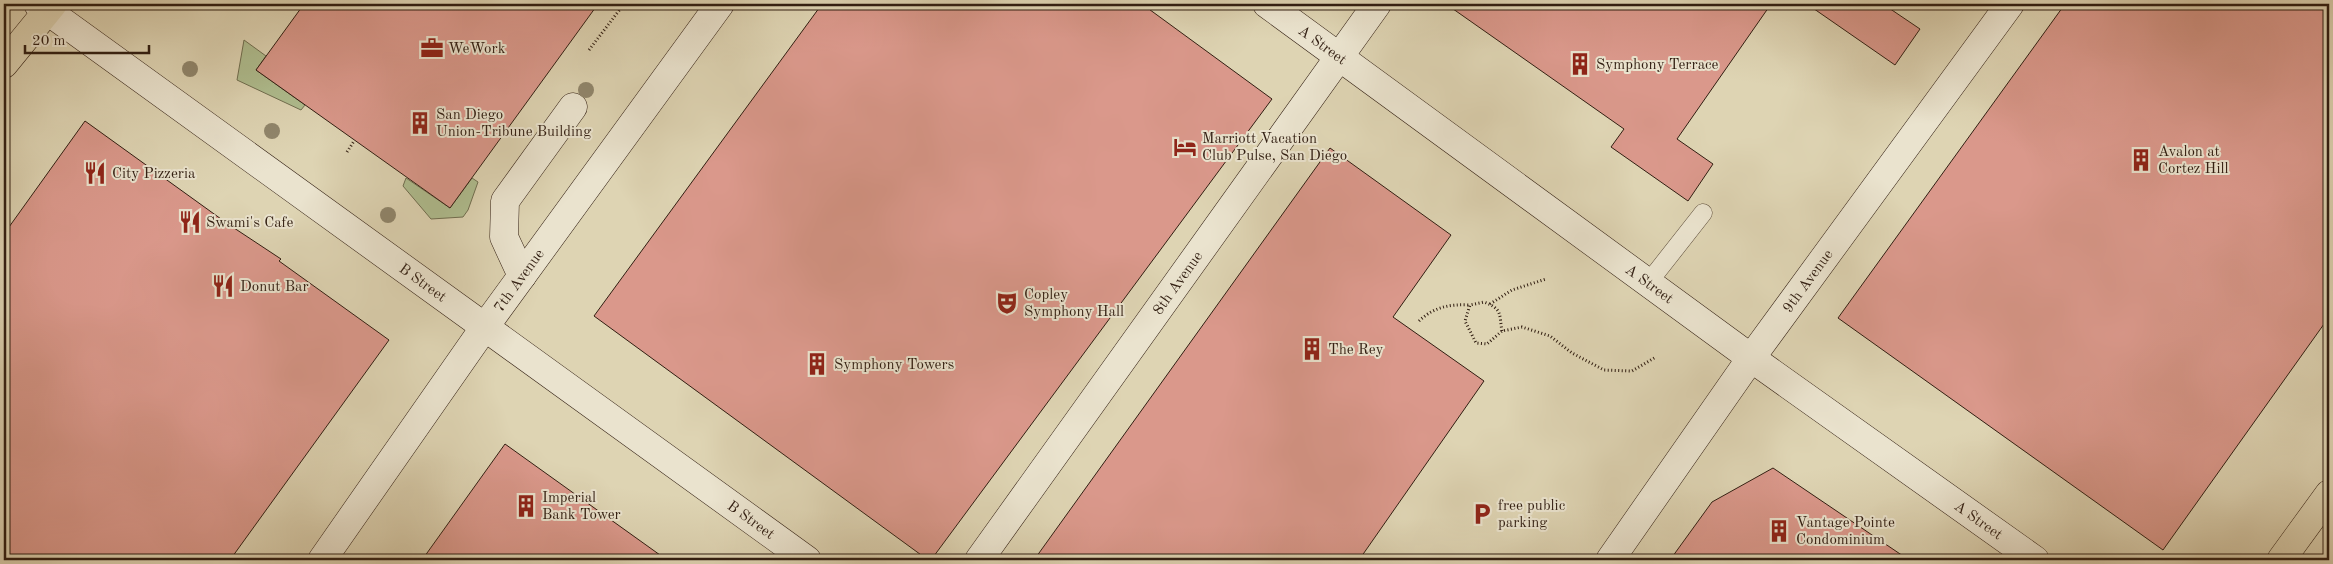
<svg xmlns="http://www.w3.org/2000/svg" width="2333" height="564" viewBox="0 0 2333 564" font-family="'Old Standard TT',serif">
	<rect width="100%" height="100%" fill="#ded4b3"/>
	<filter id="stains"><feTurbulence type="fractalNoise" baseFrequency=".004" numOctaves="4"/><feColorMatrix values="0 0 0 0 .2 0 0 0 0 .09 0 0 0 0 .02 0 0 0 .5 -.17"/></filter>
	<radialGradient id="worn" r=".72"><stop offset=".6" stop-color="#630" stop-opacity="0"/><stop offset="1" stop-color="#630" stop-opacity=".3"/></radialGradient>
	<!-- green -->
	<g fill="#afbd8f" stroke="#706e50">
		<path d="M244 40 266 56 256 70 305 105 301 110 237 80Z"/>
		<path d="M406 178 450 208 472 178 478 182 468 210 463 217 431 219 403 186Z"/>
	</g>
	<!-- building -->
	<g fill="#da988b" stroke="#311e12">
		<path d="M304 4H598L450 208 256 70Z"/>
		<path d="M822 4H1142L1272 99 931 560H928L594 316Z"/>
		<path d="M1446 4H1771L1677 139 1713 164 1688 201 1611 147 1624 129Z"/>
		<path d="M1807 4H1883L1920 29 1895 65Z"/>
		<path d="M2065 4H2329V317L2163 550 1838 318Z"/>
		<path d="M85 121 228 224 281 259 279 261 389 340 230 560H4V234Z"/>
		<path d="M1330 148 1451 235 1393 317 1484 381 1359 560H1034Z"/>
		<path d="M505 444 667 560H422Z"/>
		<path d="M1773 468 1909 560H1670L1712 502Z"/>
	</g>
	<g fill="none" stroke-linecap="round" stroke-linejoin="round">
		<defs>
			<path id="lane" d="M1648 283 1703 213"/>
			<g id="secondary">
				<path id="s1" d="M38 4 807 560"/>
				<path id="s2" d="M1267 4 1751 358 2035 560"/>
				<path d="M522 276 504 237 505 201 573 107"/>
				<path id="s3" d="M322 560 484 328 720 4"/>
				<path id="s4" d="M979 560 1377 4"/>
				<path id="s5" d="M1610 560 1751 358 2010 4"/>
			</g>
			<g id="primary">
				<path d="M4 64 53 4"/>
				<path d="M2281 560 2329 494"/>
			</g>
		</defs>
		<!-- lane casing -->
		<use href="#lane" stroke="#5c4c3a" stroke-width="19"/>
		<!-- secondary casing -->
		<use href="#secondary" stroke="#311e12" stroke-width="29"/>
		<!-- primary casing -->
		<use href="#primary" stroke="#311e12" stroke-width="29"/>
		<!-- path -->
		<g stroke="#311e12" stroke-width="3" stroke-dasharray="1 2.5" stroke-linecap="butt">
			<path d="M589 50 624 4"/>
			<path d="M347 152 354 141"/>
			<path d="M1490 304 1512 290 1546 279"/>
			<path d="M1419 321C1434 307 1449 304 1470 305"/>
			<path d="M1502 331C1499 315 1503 309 1484 302L1470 305 1465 321 1476 343 1487 344 1502 331 1522 327 1550 336 1572 353 1604 370 1632 371 1656 357"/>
		</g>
		<!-- lane -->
		<use href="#lane" stroke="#eae3ce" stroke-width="18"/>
		<!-- secondary -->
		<use href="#secondary" stroke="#eae3ce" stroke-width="28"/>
		<!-- primary -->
		<use href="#primary" stroke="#ded4b3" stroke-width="28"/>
	</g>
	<!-- trees -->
	<g fill="#90866c">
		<circle cx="190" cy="69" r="8"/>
		<circle cx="586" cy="90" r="8"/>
		<circle cx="272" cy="131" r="8"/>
		<circle cx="388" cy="215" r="8"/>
	</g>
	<!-- icons -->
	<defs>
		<symbol id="office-bare" viewBox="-9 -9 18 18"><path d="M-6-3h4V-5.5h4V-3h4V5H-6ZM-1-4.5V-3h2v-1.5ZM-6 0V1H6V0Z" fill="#8f2418" stroke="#eae3ce" stroke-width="2.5" paint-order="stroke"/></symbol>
		<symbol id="building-bare" viewBox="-9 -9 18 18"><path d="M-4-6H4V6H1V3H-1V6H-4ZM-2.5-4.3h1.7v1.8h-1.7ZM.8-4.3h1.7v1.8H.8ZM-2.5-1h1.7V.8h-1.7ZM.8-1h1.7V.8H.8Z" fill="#8f2418" stroke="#eae3ce" stroke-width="2.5" paint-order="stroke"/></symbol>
		<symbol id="hotel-bare" viewBox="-9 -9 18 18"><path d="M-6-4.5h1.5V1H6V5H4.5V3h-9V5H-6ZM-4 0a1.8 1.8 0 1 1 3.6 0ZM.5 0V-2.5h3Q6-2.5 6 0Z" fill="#8f2418" stroke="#eae3ce" stroke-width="2.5" paint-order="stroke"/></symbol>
		<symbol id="restaurant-bare" viewBox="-9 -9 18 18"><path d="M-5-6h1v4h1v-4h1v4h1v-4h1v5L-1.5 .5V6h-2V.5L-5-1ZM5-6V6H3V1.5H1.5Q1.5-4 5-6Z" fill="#8f2418" stroke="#eae3ce" stroke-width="2.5" paint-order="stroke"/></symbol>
		<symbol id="theatre-bare" viewBox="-9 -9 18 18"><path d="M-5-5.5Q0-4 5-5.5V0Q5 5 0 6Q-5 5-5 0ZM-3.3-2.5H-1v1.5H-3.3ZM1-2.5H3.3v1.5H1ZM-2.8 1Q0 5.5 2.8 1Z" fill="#8f2418" stroke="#eae3ce" stroke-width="2.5" paint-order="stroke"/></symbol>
		<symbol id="parking-bare" viewBox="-9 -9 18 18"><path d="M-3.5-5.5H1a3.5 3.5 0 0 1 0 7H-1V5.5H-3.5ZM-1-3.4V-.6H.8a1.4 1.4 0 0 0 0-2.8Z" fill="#8f2418" stroke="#eae3ce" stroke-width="2.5" paint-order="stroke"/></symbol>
	</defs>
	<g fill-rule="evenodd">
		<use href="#office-bare" x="416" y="32" width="32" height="32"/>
		<use href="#building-bare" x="1564" y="48" width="32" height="32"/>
		<use href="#building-bare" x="404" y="107" width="32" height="32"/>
		<use href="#hotel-bare" x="1169" y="131" width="32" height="32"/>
		<use href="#building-bare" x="2125" y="144" width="32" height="32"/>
		<use href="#restaurant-bare" x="79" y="157" width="32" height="32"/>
		<use href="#restaurant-bare" x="174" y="206" width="32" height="32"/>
		<use href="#restaurant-bare" x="207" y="270" width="32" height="32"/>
		<use href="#theatre-bare" x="991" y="287" width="32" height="32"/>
		<use href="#building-bare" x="1296" y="333" width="32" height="32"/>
		<use href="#building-bare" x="801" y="348" width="32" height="32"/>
		<use href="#building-bare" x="510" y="490" width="32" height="32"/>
		<use href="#parking-bare" x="1466" y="498" width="32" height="32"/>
		<use href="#building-bare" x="1763" y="515" width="32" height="32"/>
	</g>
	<g text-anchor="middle" stroke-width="4" stroke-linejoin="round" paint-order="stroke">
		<!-- street labels -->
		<g font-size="15" fill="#311e12" stroke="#eae3ce">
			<text dy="5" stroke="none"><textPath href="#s2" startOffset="69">A Street</textPath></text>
			<text dy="5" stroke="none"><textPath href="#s5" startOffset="342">9th Avenue</textPath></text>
			<text dy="5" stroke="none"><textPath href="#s3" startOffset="342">7th Avenue</textPath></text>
			<text dy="5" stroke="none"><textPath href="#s4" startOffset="341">8th Avenue</textPath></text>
			<text dy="5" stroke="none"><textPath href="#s1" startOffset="475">B Street</textPath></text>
			<text dy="5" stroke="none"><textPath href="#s2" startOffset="474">A Street</textPath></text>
			<text dy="5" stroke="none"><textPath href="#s1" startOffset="880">B Street</textPath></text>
			<text dy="5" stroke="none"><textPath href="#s2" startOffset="879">A Street</textPath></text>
		</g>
		<!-- poi labels -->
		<g font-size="15" fill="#311e12" stroke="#eae3ce" text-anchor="start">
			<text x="448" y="53">WeWork</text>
			<text x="1596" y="69">Symphony Terrace</text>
			<text x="436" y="119">San Diego<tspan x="436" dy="17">Union-Tribune Building</tspan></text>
			<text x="1202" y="143">Marriott Vacation<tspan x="1202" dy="17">Club Pulse, San Diego</tspan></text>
			<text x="2158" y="156">Avalon at<tspan x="2158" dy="17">Cortez Hill</tspan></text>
			<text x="112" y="178">City Pizzeria</text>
			<text x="206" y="227">Swami's Cafe</text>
			<text x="240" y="291">Donut Bar</text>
			<text x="1024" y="299">Copley<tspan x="1024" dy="17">Symphony Hall</tspan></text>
			<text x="1328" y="354">The Rey</text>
			<text x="834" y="369">Symphony Towers</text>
			<text x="542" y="502">Imperial<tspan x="542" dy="17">Bank Tower</tspan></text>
			<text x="1498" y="510">free public<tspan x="1498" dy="17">parking</tspan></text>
			<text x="1796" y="527">Vantage Pointe<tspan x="1796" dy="17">Condominium</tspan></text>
		</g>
	</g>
	<!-- margin -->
	<rect width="2333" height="564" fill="none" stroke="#ded4b3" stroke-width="20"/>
	<rect x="5" y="5" width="2323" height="554" fill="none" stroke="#311e12" stroke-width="2.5"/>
	<rect x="10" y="10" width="2313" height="544" fill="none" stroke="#311e12"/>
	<!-- scale -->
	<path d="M25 45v8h124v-8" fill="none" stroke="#311e12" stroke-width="2.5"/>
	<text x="32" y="45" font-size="15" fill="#311e12" stroke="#eae3ce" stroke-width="4" paint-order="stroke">20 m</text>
	<rect width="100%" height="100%" filter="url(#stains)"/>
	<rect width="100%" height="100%" fill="url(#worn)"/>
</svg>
